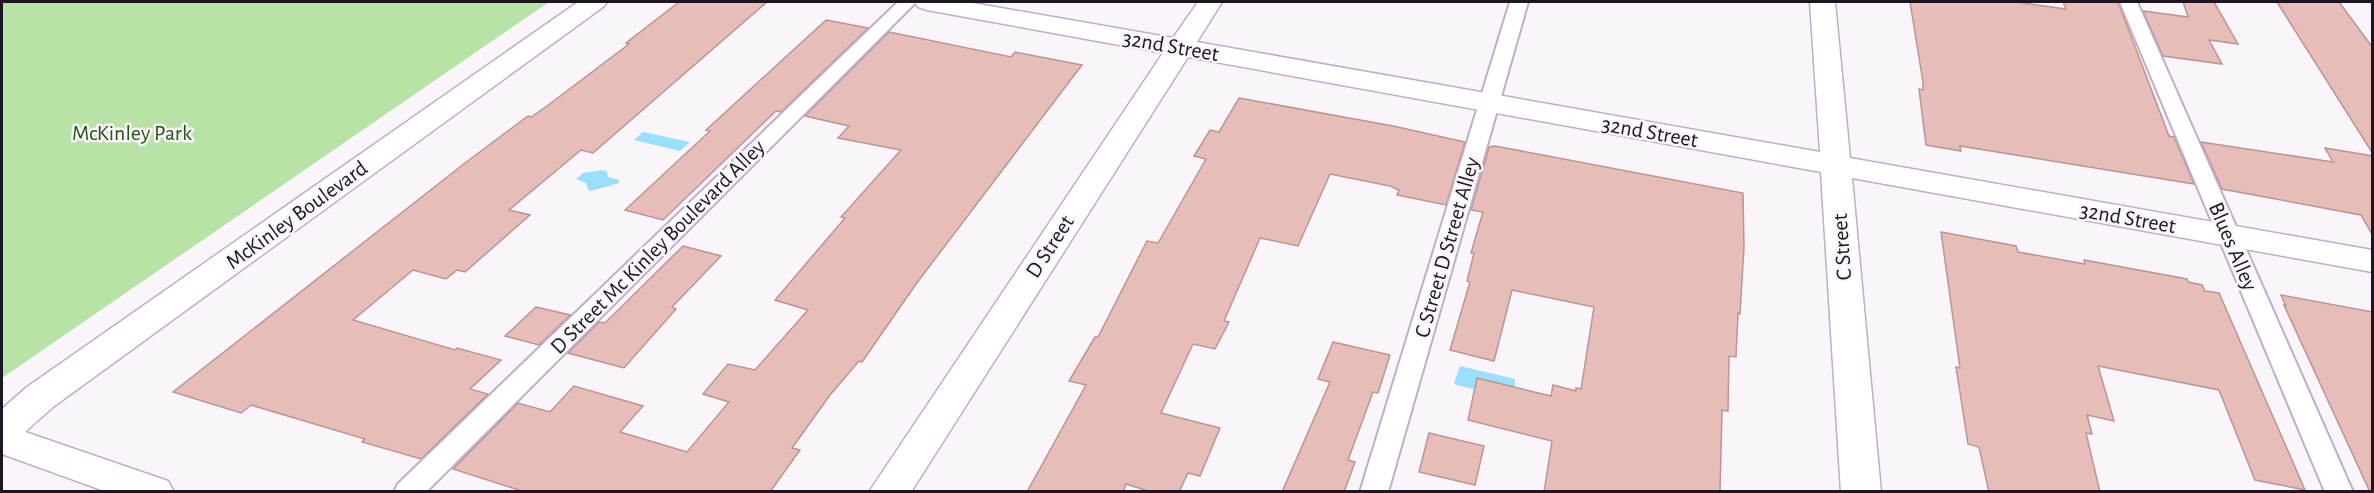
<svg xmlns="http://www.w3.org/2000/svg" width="2374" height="493" viewBox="0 0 2374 493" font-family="'Alegreya Sans',sans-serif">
	<rect width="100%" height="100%" fill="#f9f5fb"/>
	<!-- green -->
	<path fill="#b8e3a7" d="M2 2H549L2 378Z"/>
	<!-- water -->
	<g fill="#9adffb">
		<path d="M643 132 690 142 680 151 634 140Z"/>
		<path d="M602 170 607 171 608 177 619 180V183L591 191 588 190 586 183 576 179 583 173Z"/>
		<path d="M1460 366 1515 379V391L1504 396 1456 385 1454 383Z"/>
	</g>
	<!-- building -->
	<g fill="#e6bdb9" stroke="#bc9491" stroke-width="1.5">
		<path d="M679 2H767L593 153 581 150 509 210 530 215 465 272 457 270 446 279 413 270 353 320 455 350 457 348 501 360 470 389 488 394 421 459 362 442 365 439 251 405 241 413 173 392 465 163 528 116 531 117 547 106 629 44 626 43Z"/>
		<path d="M1910 2H2017L2066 9 2063 2H2118L2169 136 2174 137 2194 184 1960 146 1961 151 1926 145 1919 89 1923 90V82Z"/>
		<path d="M2183 2H2214L2238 44 2209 40 2222 64 2163 56 2143 11 2188 17Z"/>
		<path d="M2277 2H2339L2373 48V154Z"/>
		<path d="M826 20 868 28 781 112 776 111 663 220 625 210 710 131 706 130Z"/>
		<path d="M889 32 1011 57 1015 52 1082 65 916 284 862 362 859 361 830 395 792 448 800 450 770 492H525L453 469 518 403 550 412 574 386 643 406 620 432 687 452 729 402 703 394 728 364 755 370 808 310 775 300 845 218 841 217 901 150 838 138 849 126 805 116Z"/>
		<path d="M1239 98 1393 126 1465 142 1446 205 1397 195 1399 190 1390 186 1330 174 1298 246 1260 238 1224 321 1229 322 1215 349 1193 344 1161 413 1220 428 1200 476 1188 473 1179 492H1151L1126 484 1123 492H1027L1086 385 1069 381 1095 337H1098L1147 241 1158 243 1206 159 1194 156 1210 130 1219 132Z"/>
		<path d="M2201 142 2333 162 2325 148 2373 156V236L2361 215 2222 189Z"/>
		<path d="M1495 146 1743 193 1744 247 1740 314 1738 313 1736 357 1729 356 1728 411 1722 410 1720 492H1544L1552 441 1468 420 1477 378 1551 396 1553 385 1576 391V388L1581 389 1594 307 1512 290 1494 361 1450 350 1470 282 1467 281 1474 253H1471L1483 212 1471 210 1489 147Z"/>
		<path d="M1941 232 2016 246 2018 252 2085 264 2084 260 2187 279 2188 282 2202 285 2205 291 2219 293 2305 490 2255 480 2219 390 2098 366 2114 421 2087 415 2092 434 2086 433 2100 492H1989L1979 447 1968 444 1956 367 1960 368Z"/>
		<path d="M683 246 721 256 672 307 676 309 624 368 568 353 599 322 605 323Z"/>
		<path d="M2281 295 2373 312V492H2370L2284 305 2286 306Z"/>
		<path d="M536 307 570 315 539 345 505 336Z"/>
		<path d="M1333 342 1390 355 1378 393 1373 392 1348 460 1355 462 1344 492H1282L1330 382 1318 379Z"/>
		<path d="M1429 433 1484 446 1475 485 1419 472Z"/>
	</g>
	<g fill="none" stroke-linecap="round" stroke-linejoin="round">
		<defs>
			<g id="lane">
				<path d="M898 2H916L426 492H394L398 484Z"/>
				<path d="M1510 2H1528L1388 492H1360Z"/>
				<path d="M2120 2H2137L2353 492H2325Z"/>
			</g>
			<g id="street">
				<path d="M915 2H967L1173 38 1198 2H1222L1197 42 1820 152 1810 2H1835L1850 158 2372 250V272L1852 178 1881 492H1841L1821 172 1188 57 911 492H869L1163 53 927 10 918 7Z"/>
				<path d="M2 424 168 481 174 492H107L2 454Z"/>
			</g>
			<path id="secondary" d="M578 2H607L603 7 53 407 16 440 2 444V409L27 387Z"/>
		</defs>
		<!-- lane casing -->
		<use href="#lane" stroke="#c1acca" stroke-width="4"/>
		<!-- street casing -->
		<use href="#street" stroke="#c1acca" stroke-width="3"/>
		<!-- secondary casing -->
		<use href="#secondary" stroke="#c1acca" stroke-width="3"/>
		<!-- lane -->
		<use href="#lane" fill="#fff" fill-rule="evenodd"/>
		<!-- street -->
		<use href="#street" fill="#fff" fill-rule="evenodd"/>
		<!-- secondary -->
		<use href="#secondary" fill="#fff" fill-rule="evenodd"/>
	</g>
	<g text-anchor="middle" stroke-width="5" stroke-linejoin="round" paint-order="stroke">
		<!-- street labels -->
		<g font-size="22" fill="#1d1621" stroke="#f9f5fb">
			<text transform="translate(1171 45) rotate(10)" y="8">32nd Street</text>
			<text transform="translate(1650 131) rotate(10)" y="8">32nd Street</text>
			<text transform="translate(296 214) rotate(-36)" y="8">McKinley Boulevard</text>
			<text transform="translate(2128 217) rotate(10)" y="8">32nd Street</text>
			<text transform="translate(657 246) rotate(-45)" y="8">D Street Mc Kinley Boulevard Alley</text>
			<text transform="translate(1049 246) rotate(-57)" y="8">D Street</text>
			<text transform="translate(2234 246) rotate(67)" y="8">Blues Alley</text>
			<text transform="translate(1446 247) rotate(-74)" y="8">C Street D Street Alley</text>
			<text transform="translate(1841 247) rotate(-94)" y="8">C Street</text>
		</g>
		<!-- park labels -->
		<g font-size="22" fill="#295212" stroke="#f9f5fb">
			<text x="132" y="140">McKinley Park</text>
		</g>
	</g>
	<!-- border -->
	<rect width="2374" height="493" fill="none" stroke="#1d1621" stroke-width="6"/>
</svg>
